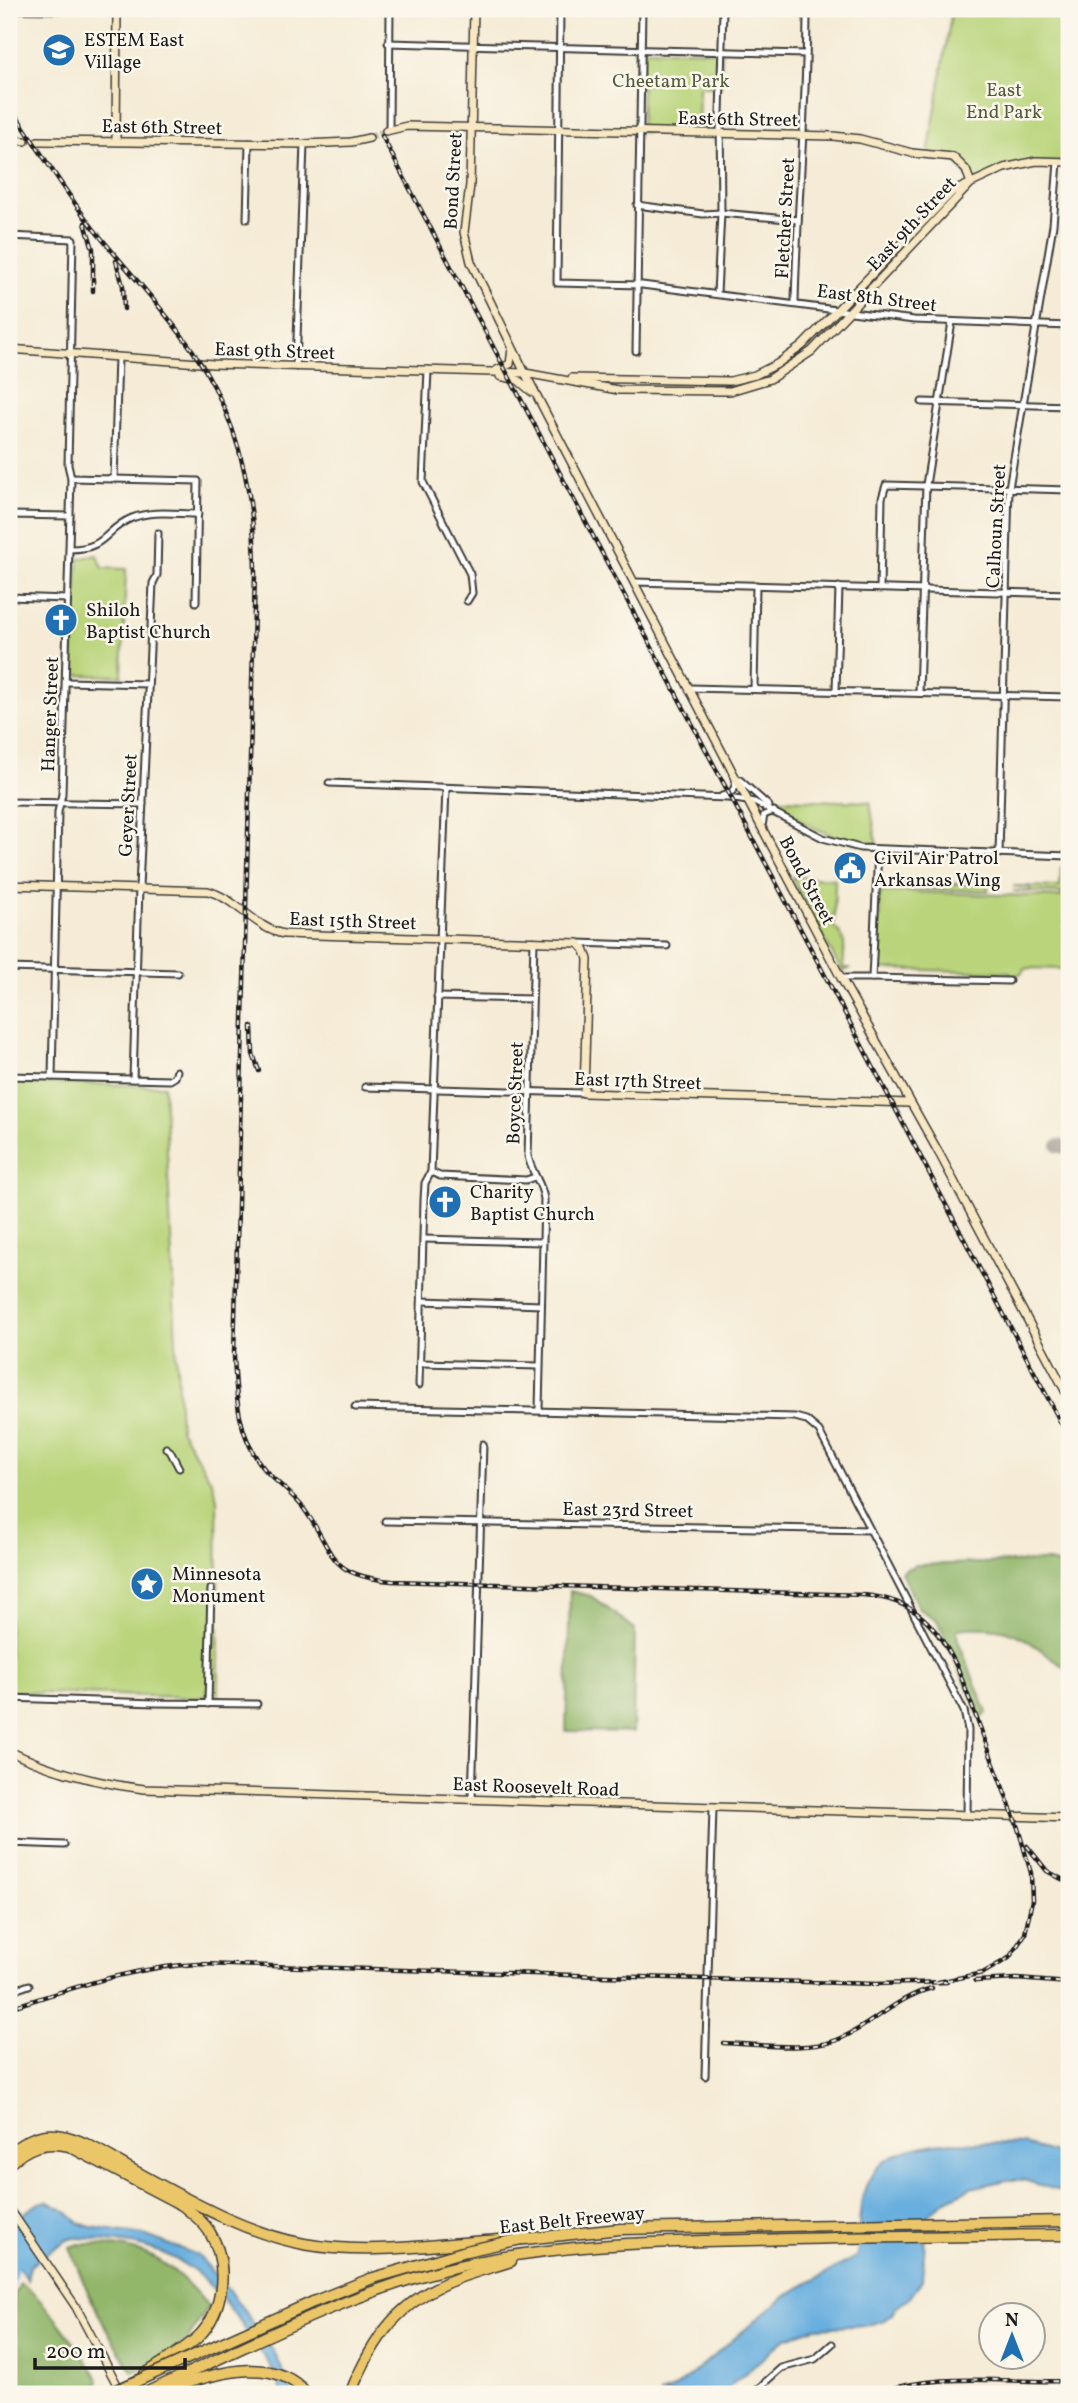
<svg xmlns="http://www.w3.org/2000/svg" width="1078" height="2403" viewBox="0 0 1078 2403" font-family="Vollkorn,serif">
	<rect width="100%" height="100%" fill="#fbf7ec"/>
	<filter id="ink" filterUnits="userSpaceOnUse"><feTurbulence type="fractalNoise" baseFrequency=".0143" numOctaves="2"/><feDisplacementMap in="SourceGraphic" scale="14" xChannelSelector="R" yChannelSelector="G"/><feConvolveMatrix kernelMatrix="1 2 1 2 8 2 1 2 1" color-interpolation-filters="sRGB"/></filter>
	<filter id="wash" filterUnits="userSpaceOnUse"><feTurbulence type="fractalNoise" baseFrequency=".00686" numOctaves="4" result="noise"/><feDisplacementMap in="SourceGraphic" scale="28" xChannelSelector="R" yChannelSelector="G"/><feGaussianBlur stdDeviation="1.57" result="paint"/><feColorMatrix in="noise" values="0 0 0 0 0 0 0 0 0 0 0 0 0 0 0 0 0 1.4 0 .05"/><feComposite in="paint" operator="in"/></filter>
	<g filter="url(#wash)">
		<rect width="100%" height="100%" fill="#f5ebd6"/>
		<!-- green -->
		<g fill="#b9d47a" stroke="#6a784b" stroke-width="2">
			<path d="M952 9H1069V162L1023 163 971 183 953 157 928 155Z"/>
			<path d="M642 49 722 51 721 87H699L698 133 641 132Z"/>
			<path d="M97 555 103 568 126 569 122 676 72 675 78 559Z"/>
			<path d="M776 799 870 802 877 846C835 842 803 823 768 801Z"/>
			<path d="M1061 867H1066L1064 974 1062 969 1024 968 1022 973 1010 978V972L879 969 880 943H877L878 917H881L878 898 883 891 1061 897V893L1013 891H1030V888L1013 886 1060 887Z"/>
			<path d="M791 877 835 879 834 928C848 936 844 952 843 968H851L842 972Z"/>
			<path d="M883 881 988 885V891L886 888Z"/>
			<path d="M9 1082 164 1086 180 1429 212 1482 217 1499 219 1698 9 1692Z"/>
		</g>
		<!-- forest -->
		<g fill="#92b66a" stroke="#576943" stroke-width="2">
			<path d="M1045 1561 1057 1564 1069 1608V1671C1026 1639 1014 1623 957 1629L958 1640 987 1713 981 1718 937 1620 919 1609 901 1572 915 1565Z"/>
			<path d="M570 1591 591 1596 635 1629 633 1732 566 1731Z"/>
			<path d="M79 2244C145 2245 166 2257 208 2306L187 2341 161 2359 133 2372C106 2333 86 2293 70 2247Z"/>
			<path d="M20 2283C44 2297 82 2354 99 2379L97 2389 86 2394H9L16 2329 13 2317 15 2294Z"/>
		</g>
		<!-- water -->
		<g fill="#67aede" stroke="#42657d" stroke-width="2">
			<path d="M951 2142 1024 2144 1069 2157V2194L1023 2180H1007L971 2188 946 2200 927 2216 922 2280 909 2299 896 2307 892 2314 884 2320 868 2325 816 2328 786 2338 721 2394H659L674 2389 774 2305 792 2292 856 2257C861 2242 858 2229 860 2214 864 2156 902 2148 951 2142Z"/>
			<path d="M47 2201 67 2212 79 2223 91 2227 144 2235 198 2255 235 2298 274 2352 291 2388 290 2394H280C282 2376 261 2353 251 2338 213 2281 181 2246 107 2241 97 2240 80 2236 70 2239 59 2243 40 2259 30 2266L27 2280 9 2254V2228L12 2226 11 2222 39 2203Z"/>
		</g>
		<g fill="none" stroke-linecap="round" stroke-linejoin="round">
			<!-- river -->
			<g stroke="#67aede" stroke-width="9">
				<path d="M9 2289 16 2253"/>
				<path d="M9 2322 11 2345 9 2358"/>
			</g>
			<!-- taxiway -->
			<path stroke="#888479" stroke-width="14" d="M1059 1146 1069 1147"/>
		</g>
	</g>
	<g filter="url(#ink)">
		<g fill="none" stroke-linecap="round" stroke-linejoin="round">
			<!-- secondary-tunnel -->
			<path stroke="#cac2b1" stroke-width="7" stroke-dasharray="7 3.5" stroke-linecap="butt" d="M369 138 386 131"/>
			<defs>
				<g id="street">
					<path d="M560 9 557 283 642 285 914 320 1069 326"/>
					<path d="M117 10H187"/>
					<path d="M388 43 806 54"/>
					<path d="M389 128 390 9"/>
					<path d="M637 205 703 214 721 213 798 220"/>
					<path d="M247 219 249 143"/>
					<path d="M9 236 73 239 68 465 71 478 62 794 58 812 52 1077"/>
					<path d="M717 294 721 213 720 114 723 9"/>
					<path d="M795 303C797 205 807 107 807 9"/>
					<path d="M636 351 642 9"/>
					<path d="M296 367 304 144"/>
					<path d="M428 370 423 482 470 574 472 593 467 601"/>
					<path d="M922 402 1069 406"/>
					<path d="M71 478 198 481 196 602"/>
					<path d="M114 479 118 358"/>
					<path d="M9 515 70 516"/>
					<path d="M70 549C108 549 104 529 132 518 152 510 176 514 198 514"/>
					<path d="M635 582 1069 594"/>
					<path d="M880 589 882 498 886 485 1069 490"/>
					<path d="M9 597 68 599"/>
					<path d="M66 682 148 684"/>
					<path d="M690 688 1069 697"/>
					<path d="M754 689 756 585"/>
					<path d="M836 691 839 587"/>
					<path d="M919 693 926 485 952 322"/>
					<path d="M740 780 769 806"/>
					<path d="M329 783 728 798 754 802 823 838 860 848 1069 856"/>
					<path d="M722 796C731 794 737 789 735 779"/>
					<path d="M9 802 143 804"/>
					<path d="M762 826 764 815 774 811"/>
					<path d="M878 850 872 978 1009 981"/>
					<path d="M999 854 1009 488 1053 225 1058 162"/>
					<path d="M534 941 528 1156C531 1172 542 1183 544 1199L539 1410"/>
					<path d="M578 943 667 946"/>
					<path d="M9 968 178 973"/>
					<path d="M841 978H872"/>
					<path d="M437 997 532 999"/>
					<path d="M9 1076 170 1080 175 1077 177 1071"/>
					<path d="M133 1079 139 888 153 583 157 575 158 533"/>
					<path d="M365 1087 584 1093"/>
					<path d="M431 1172 440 1176 526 1180 535 1177"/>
					<path d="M424 1239 542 1242"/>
					<path d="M422 1301 541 1305"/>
					<path d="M421 1363 538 1366"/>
					<path d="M419 1385 424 1200 425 1183 431 1172 446 788"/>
					<path d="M355 1407 795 1417 806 1420 819 1431 964 1711 968 1730 967 1815"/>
					<path d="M166 1448 170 1451 179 1468"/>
					<path d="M385 1521 870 1530"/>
					<path d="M9 1698 155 1703 257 1704"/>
					<path d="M208 1704 211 1589"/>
					<path d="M472 1800 483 1444"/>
					<path d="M9 1843 64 1845"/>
					<path d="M9 1992 29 1985"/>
					<path d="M705 2076 713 1808"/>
					<path d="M752 2394 781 2368 815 2359 832 2344"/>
				</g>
				<g id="secondary">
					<path d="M19 9 117 10 116 141"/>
					<path d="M474 9 470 185 464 232 471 262 525 373 731 769 841 978 939 1153 1069 1398"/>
					<path d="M386 131 407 126 833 136 860 139 912 153 953 157 966 170 971 183"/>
					<path d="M9 140 25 141"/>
					<path d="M38 141 304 144 351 142 369 138"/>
					<path d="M9 349 213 364 525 373 618 390 730 391 770 379 812 351 971 183"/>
					<path d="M497 370 510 364 512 349"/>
					<path d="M500 376 518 380 532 392"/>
					<path d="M572 378 730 381 755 375 777 364 802 346 952 192 1004 168 1036 161 1069 162"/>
					<path d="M9 885 208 891C237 899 256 929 284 934L578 943 584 949 588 959 584 1093 910 1103"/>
					<path d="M9 1751C52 1772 96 1783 144 1789L1069 1818"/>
					<path d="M9 2208 76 2307 122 2394"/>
				</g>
				<g id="highway">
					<path d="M9 2153C24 2142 37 2133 57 2135 82 2138 107 2156 129 2168 185 2198 241 2232 304 2244 370 2256 434 2244 500 2240"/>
					<path d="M9 2164C27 2147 45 2140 69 2146L182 2205C192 2213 202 2220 209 2231 229 2263 225 2310 198 2337 183 2351 162 2363 145 2374"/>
					<path d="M515 2240 620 2229 1069 2221"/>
					<path d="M165 2389C208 2377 272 2351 307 2394"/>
					<path d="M143 2394C242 2349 340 2296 446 2269 547 2244 649 2242 751 2240 857 2237 963 2236 1069 2235"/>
					<path d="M350 2394C373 2338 399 2300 458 2278 476 2271 493 2267 511 2261"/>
				</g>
			</defs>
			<!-- street casing -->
			<use href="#street" stroke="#3d3b38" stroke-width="9"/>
			<!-- secondary casing -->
			<use href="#secondary" stroke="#3d3b38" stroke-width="10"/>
			<!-- highway casing -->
			<use href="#highway" stroke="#3d3b38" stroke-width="13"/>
			<!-- street -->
			<use href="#street" stroke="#fff" stroke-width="5"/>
			<!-- secondary -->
			<use href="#secondary" stroke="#f7e8c3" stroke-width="7"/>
			<!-- highway -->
			<use href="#highway" stroke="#ebc669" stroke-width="10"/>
			<defs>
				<g id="rail">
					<path d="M9 105C37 146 63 189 93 228 126 269 163 308 193 351 238 417 255 494 255 573L234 1355C236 1397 237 1437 266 1471 278 1484 293 1494 304 1509 336 1553 325 1575 392 1581L863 1595C914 1599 937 1625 958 1669L1018 1828 1031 1873 1032 1900 1025 1934 1009 1958 983 1973 938 1982"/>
					<path d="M382 136 1069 1438"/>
					<path d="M85 223 93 249V291"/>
					<path d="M116 261 123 286 124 309"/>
					<path d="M252 1026 253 1054 259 1071"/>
					<path d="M1027 1846 1047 1871 1069 1883"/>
					<path d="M975 1981 1017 1979 1069 1983"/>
					<path d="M9 2008C71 1989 134 1966 200 1964L876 1984 947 1982"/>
					<path d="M723 2043C757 2044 805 2052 837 2040 872 2026 893 1999 932 1988"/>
					<path d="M874 2394C938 2371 1003 2383 1069 2381"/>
				</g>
			</defs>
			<!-- rail casing -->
			<use href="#rail" stroke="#1c1c1c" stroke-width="4.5"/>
			<!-- rail -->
			<use href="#rail" stroke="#fbf7ec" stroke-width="2" stroke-dasharray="5" stroke-linecap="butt"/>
			<defs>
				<path id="highway-bridge" d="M108 2394 313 2302 370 2279 466 2251 521 2239"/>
			</defs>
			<!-- highway-bridge casing -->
			<use href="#highway-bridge" stroke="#3d3b38" stroke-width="13" stroke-linecap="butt"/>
			<!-- highway-bridge -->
			<use href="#highway-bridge" stroke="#ebc669" stroke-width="10"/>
		</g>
	</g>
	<!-- icons -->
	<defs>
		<symbol id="school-disc" viewBox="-11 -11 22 22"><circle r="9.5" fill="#1f6fb2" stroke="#fbf7ec"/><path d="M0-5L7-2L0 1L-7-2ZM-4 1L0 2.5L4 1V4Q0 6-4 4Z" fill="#fff"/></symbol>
		<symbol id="church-disc" viewBox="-11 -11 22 22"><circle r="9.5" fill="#1f6fb2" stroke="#fbf7ec"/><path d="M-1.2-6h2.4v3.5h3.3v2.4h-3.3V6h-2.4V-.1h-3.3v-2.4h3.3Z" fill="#fff"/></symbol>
		<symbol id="civic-disc" viewBox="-11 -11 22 22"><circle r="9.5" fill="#1f6fb2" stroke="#fbf7ec"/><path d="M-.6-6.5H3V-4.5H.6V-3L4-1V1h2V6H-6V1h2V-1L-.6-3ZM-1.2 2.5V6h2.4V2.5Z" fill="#fff"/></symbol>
		<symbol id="sight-disc" viewBox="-11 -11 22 22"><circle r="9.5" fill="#1f6fb2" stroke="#fbf7ec"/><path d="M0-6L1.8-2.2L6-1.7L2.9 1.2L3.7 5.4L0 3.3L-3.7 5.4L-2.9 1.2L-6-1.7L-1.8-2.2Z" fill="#fff"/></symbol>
	</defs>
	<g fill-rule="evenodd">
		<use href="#school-disc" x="40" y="31" width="38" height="38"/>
		<use href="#church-disc" x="42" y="601" width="38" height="38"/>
		<use href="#civic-disc" x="831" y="849" width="38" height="38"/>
		<use href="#church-disc" x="426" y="1183" width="38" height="38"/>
		<use href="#sight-disc" x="128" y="1565" width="38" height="38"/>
	</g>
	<g text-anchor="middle" stroke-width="5" stroke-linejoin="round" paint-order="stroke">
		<!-- poi labels -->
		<g font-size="19" fill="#1c1c1c" stroke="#fbf7ec" text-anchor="start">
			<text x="84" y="46">ESTEM East<tspan x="84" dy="22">Village</tspan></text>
			<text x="86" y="616">Shiloh<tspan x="86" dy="22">Baptist Church</tspan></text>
			<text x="874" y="864">Civil Air Patrol<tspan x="874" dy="22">Arkansas Wing</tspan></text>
			<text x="470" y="1198">Charity<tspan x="470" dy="22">Baptist Church</tspan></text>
			<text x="172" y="1580">Minnesota<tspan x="172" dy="22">Monument</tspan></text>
		</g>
		<!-- park labels -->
		<g font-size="19" fill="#535c3d" stroke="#fbf7ec">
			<text x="671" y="87">Cheetam Park</text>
			<text x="1004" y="96">East<tspan x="1004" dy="22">End Park</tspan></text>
		</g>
		<!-- street labels -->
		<g font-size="19" fill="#1c1c1c" stroke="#fbf7ec">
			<text transform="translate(738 118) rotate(1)" y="7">East 6th Street</text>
			<text transform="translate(162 126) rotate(1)" y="7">East 6th Street</text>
			<text transform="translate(452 181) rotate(-87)" y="7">Bond Street</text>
			<text transform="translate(784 218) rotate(-87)" y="7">Fletcher Street</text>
			<text transform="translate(911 223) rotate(-47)" y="7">East 9th Street</text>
			<text transform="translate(877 297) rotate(7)" y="7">East 8th Street</text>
			<text transform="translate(275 350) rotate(2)" y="7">East 9th Street</text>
			<text transform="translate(995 526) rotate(-87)" y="7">Calhoun Street</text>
			<text transform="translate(49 714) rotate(-88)" y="7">Hanger Street</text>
			<text transform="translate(127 805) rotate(-87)" y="7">Geyer Street</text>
			<text transform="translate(808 880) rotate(62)" y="7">Bond Street</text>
			<text transform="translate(353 920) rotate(2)" y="7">East 15th Street</text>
			<text transform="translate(638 1080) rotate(2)" y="7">East 17th Street</text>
			<text transform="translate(514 1093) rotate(-88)" y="7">Boyce Street</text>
			<text transform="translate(628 1509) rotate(1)" y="7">East 23rd Street</text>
			<text transform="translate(536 1786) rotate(2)" y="7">East Roosevelt Road</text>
			<text transform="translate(572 2219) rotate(-6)" y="7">East Belt Freeway</text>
		</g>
	</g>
	<!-- margin -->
	<rect width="1078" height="2403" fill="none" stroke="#fbf7ec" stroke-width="35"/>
	<!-- north arrow -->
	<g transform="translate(1012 2336)"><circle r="33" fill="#fbf7ec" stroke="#a29f99" stroke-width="2"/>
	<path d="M0-5L12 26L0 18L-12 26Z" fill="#1f6fb2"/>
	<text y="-10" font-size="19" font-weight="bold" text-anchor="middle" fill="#1c1c1c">N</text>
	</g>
	<!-- scale -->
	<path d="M35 2358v10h150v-10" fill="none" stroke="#1c1c1c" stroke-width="3.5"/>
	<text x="46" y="2358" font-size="21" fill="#1c1c1c" stroke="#fbf7ec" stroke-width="5" paint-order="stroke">200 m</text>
</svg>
